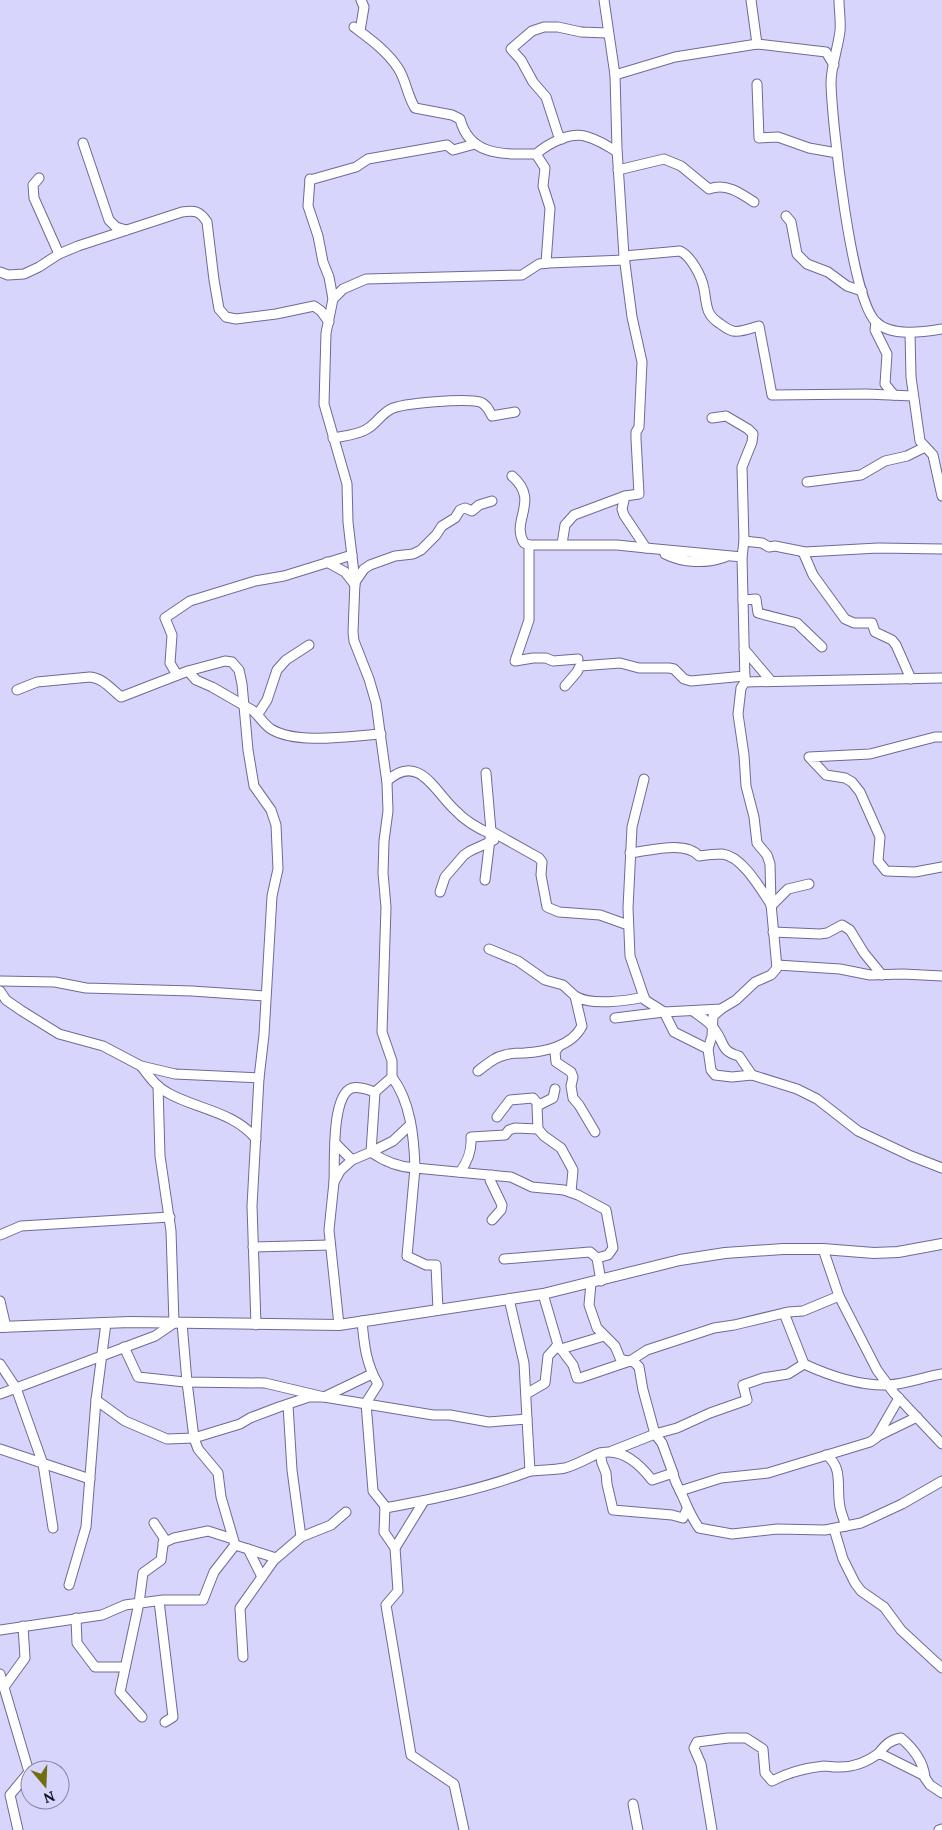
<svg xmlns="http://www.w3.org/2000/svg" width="942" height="1830" viewBox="0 0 942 1830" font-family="Lora,serif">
	<rect width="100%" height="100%" fill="#d7d5fc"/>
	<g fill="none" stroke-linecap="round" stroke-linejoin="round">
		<defs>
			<g id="minor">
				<path d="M604 0 615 75 617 149 624 256 632 317 642 362 639 427 636 432V439L639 494 625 496 622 509 624 515 646 548 742 557 745 682 942 678"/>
				<path d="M751 0 757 44"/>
				<path d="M839 0C839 10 841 21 840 31 838 48 831 66 831 83 832 122 851 299 876 322 891 337 924 332 942 329"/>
				<path d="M354 27C370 39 387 51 398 68 406 80 407 95 415 108L452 115 460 119C470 157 504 154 536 154 549 143 571 131 588 137 598 140 608 146 617 152"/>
				<path d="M360 31 364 7 361 0"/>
				<path d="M615 75 675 57 757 44 826 52 834 65"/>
				<path d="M757 84 759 138 778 137 809 148 837 153"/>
				<path d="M562 139 558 134 546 97 533 82 521 60 511 49 532 31 544 27H558L581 32 607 33"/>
				<path d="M83 143 109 220 116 227 126 230"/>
				<path d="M536 154 545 168 543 186 550 208 546 263"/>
				<path d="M618 170 664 159 681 166 709 189C726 183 739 192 754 202"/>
				<path d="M39 178 33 185 34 198 59 254"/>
				<path d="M310 179 308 206 318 236 323 262 329 277 333 299 326 333 324 404 347 484 348 522 355 582 353 632 354 641 369 679 376 703 387 783 388 811 384 841 383 873 386 907 382 1032 392 1061V1077L375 1092 371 1152 352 1160 340 1171 334 1182 329 1230 339 1325"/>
				<path d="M310 180 356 167 368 159 447 145 453 150 475 144"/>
				<path d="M786 216 791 222 797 254 807 264 828 272 847 286 862 291"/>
				<path d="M624 256 680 251C691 256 702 277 704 289 707 304 705 314 719 323 723 326 728 330 733 331 741 333 751 328 759 326L772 395 866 394 913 396"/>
				<path d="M0 272 8 275 24 274 39 267 59 254 78 246 182 212C195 210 200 211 207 222L214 280 219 309 226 317 236 319 276 314 314 306 321 311 329 322"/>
				<path d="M333 299 343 289 366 279 522 275 539 264 549 263 625 260"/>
				<path d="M876 322 875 330 887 354 885 384 894 395"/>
				<path d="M910 333 911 377 920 441 933 455 942 496"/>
				<path d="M712 418 726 416 748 429 753 434 752 442 742 467 744 541"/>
				<path d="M333 438C343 436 358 435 367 429 376 424 381 414 391 409 403 403 466 398 480 402 486 404 489 410 492 416L515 412"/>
				<path d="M512 476C541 501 510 520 524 543L529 545H617L646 548"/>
				<path d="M807 482 861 475 885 461 907 456 925 447"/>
				<path d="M562 544 565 525 574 515 625 496"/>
				<path d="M529 545V620L515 661 533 658H546L553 661 578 659"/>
				<path d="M803 552 813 575 845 619 854 623H872L875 632 892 640 896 645 911 679"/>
				<path d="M665 554C683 563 706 564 725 557"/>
				<path d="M742 557 744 541 762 543 769 547 775 546 805 552 878 548 942 549"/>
				<path d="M327 562 345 572 355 585"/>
				<path d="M355 582 364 569 370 565 395 556 413 554 421 550 436 535 442 526 455 518 460 510 465 508 472 511 479 505 492 501"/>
				<path d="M743 600 756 599 758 613 797 623 822 647"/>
				<path d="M744 649 771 681"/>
				<path d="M188 671 225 661 232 662 239 670 242 684 248 750 254 786 271 810 276 825 278 869 272 896 264 1035 259 1078 252 1206 256 1325"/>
				<path d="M177 675 170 663 172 635 165 618 190 601 255 581 284 576 352 555"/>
				<path d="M565 686 577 672 580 666 620 663 639 668H669L674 669 684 679 691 681 745 676"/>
				<path d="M17 690 37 682 90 677C103 678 111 689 121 697L188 671 196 680 212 687 252 710C259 715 263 724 271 729 297 745 351 736 381 734"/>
				<path d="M258 714 267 700 277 670 286 660 309 645"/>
				<path d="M942 737H935L870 754 809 757 826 775 845 778 852 782 860 792 880 837 878 861 886 871 915 872 942 867"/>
				<path d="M486 773 491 831"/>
				<path d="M644 779 632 827 628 908 630 956 645 1000 664 1012 674 1032 708 1049 711 1070 715 1075 732 1077 752 1075 797 1089 817 1099 858 1131 911 1156 942 1168"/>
				<path d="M387 781C419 752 435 792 455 810 465 821 477 828 491 834"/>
				<path d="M630 853C649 851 685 840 699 856 706 855 715 854 722 854 742 856 760 888 770 903"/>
				<path d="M485 880 491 831 539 858 542 862 541 875 547 907 559 912 600 915 628 925"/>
				<path d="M440 892 445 877 464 855 470 851 494 840"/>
				<path d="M771 906 788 889 809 884"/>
				<path d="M773 932 820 934 827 933 842 925 850 930 864 953 882 975"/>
				<path d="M489 949 518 961 545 980 563 985 575 996"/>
				<path d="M777 965 840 969 870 975 903 974 942 976"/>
				<path d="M0 981 55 982 86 988 192 991 265 996"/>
				<path d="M0 991 6 1000 22 1011 59 1034 103 1046 141 1066 175 1074 259 1078"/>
				<path d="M693 1011C701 1017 710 1022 715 1030 725 1043 720 1051 739 1056L752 1075"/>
				<path d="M615 1018 664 1012 721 1009 736 1000 755 982 771 975 777 968 771 904 770 864 767 855 757 843 754 817 746 786 744 755 738 714 741 688 745 682"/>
				<path d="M559 1046 555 1052 556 1062 571 1072 573 1077 571 1086 573 1098 579 1105 595 1132"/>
				<path d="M708 1049 712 1036 713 1016 721 1009"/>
				<path d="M141 1066C149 1076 156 1087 168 1093 196 1109 235 1112 256 1139"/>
				<path d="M478 1071C486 1065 494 1057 505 1055 511 1053 518 1053 524 1053 545 1052 572 1046 582 1026L575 996C591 1006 626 1001 644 997"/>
				<path d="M555 1089 553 1098 537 1106 538 1129 544 1136 561 1148 573 1170 571 1192"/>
				<path d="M497 1117 510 1100 533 1098 539 1105"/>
				<path d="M335 1143 352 1160"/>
				<path d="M371 1152C385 1162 398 1167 415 1168 414 1138 411 1102 392 1077"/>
				<path d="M371 1152 393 1141 410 1125"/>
				<path d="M460 1172C468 1161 472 1151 471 1137L505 1135 509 1130 515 1128 538 1129"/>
				<path d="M334 1182C335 1162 331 1095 352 1088 360 1086 368 1090 375 1092"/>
				<path d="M492 1220 501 1210 502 1205 490 1180 492 1175"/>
				<path d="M0 1235 21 1226 170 1217"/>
				<path d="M253 1247 330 1245"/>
				<path d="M823 1249 839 1296 877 1370 894 1393 942 1444"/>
				<path d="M504 1259 590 1252 597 1258"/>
				<path d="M591 1283 589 1305 597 1328 615 1346 620 1358 623 1360 634 1362 639 1367 643 1390 655 1434 662 1443 673 1473"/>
				<path d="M509 1299 524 1363 527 1419"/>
				<path d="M0 1301 6 1327"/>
				<path d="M438 1310 436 1265H426L407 1256 415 1168 511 1177 532 1187 564 1190 578 1195 606 1210 613 1248 608 1255 597 1258 601 1281"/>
				<path d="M362 1321C364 1344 366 1364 378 1384L366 1403 373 1491 385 1506 384 1532 395 1548 398 1591 386 1605 411 1755 454 1784 464 1830"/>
				<path d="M124 1347 138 1377 185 1382 265 1383 324 1397 433 1415H450L489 1422 527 1419 530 1471C541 1470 554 1470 565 1468 576 1465 586 1459 597 1454 620 1446 639 1463 652 1480L673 1473C674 1481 679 1488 682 1495 688 1508 690 1515 699 1528L732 1534 777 1529 825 1530 851 1525 861 1523 902 1504 942 1481"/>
				<path d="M556 1347 561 1349 604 1336"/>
				<path d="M561 1349 573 1365 577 1378H580L630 1361 647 1350 714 1328 734 1325 788 1312 803 1311 839 1296"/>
				<path d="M0 1364 16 1388 43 1464 53 1528"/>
				<path d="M804 1364C830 1376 858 1386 888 1385 906 1384 924 1377 942 1374"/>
				<path d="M0 1394 155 1336 174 1323 171 1231 160 1156 158 1086"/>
				<path d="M526 1394 545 1383 548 1356 558 1345 543 1294"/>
				<path d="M96 1400 125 1421 167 1439 194 1438 240 1424 250 1418 279 1407 309 1397H324L372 1374"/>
				<path d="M288 1405 292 1470 301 1537"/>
				<path d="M876 1437 917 1417"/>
				<path d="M0 1449 90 1479"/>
				<path d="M612 1451 655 1434 677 1428 710 1413 747 1400 743 1385 763 1378 788 1374 804 1364 784 1313"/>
				<path d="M600 1453 602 1463 606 1473 607 1484 613 1510 672 1515 683 1518 687 1509"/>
				<path d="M826 1455C844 1467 836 1489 840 1507 841 1513 844 1520 846 1526"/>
				<path d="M680 1491 721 1478 768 1473 870 1442 876 1438 899 1398"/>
				<path d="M385 1508C434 1499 483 1489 530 1471"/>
				<path d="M834 1529 843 1559 855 1583 861 1591 884 1607 901 1630 942 1668"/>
				<path d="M163 1543 174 1538 208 1531 233 1539"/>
				<path d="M235 1545 248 1549 262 1577"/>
				<path d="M395 1548 424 1501"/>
				<path d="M248 1549 276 1558"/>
				<path d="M69 1585 86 1527 96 1400 106 1323"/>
				<path d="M159 1601 173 1717 165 1722"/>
				<path d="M76 1618 77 1643 95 1667H125"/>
				<path d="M0 1630 102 1615 125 1605 163 1600H203L214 1572 235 1545 221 1497 218 1473 198 1449 194 1438 187 1382 182 1323"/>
				<path d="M243 1657 240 1608 274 1560 301 1537 331 1525 346 1512"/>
				<path d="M0 1674 29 1772 10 1795 18 1830"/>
				<path d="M4 1687 25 1658 23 1626"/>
				<path d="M142 1717 120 1692 139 1603 143 1573 161 1560 164 1538 154 1523"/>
				<path d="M879 1753C885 1745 890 1740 901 1738 913 1748 923 1761 925 1777"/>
				<path d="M633 1804 638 1830"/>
				<path d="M712 1830 701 1764 694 1748 697 1742 728 1738H746L763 1749 765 1773 772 1781C789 1772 805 1768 824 1766 828 1766 832 1767 836 1767 853 1768 866 1763 879 1753L923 1775 930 1785 942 1793"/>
				<path d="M939 1830 942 1829"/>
			</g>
			<path id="tertiary" d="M0 1327 130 1322 339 1325 543 1294 680 1260 725 1253 783 1249H823L874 1253 898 1252 942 1244"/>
		</defs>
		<!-- minor casing -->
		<use href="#minor" stroke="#6e6a95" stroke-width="11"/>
		<!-- tertiary casing -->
		<use href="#tertiary" stroke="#6e6a95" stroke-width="12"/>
		<!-- minor -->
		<use href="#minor" stroke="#fff" stroke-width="9"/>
		<!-- tertiary -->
		<use href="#tertiary" stroke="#fff" stroke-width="10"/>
	</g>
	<!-- north arrow -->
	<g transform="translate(45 1785) rotate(161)"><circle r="24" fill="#d7d5fc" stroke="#8886a4"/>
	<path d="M0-4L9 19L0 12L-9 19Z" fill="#706e0e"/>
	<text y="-8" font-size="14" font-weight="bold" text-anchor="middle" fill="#121021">N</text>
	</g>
</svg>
